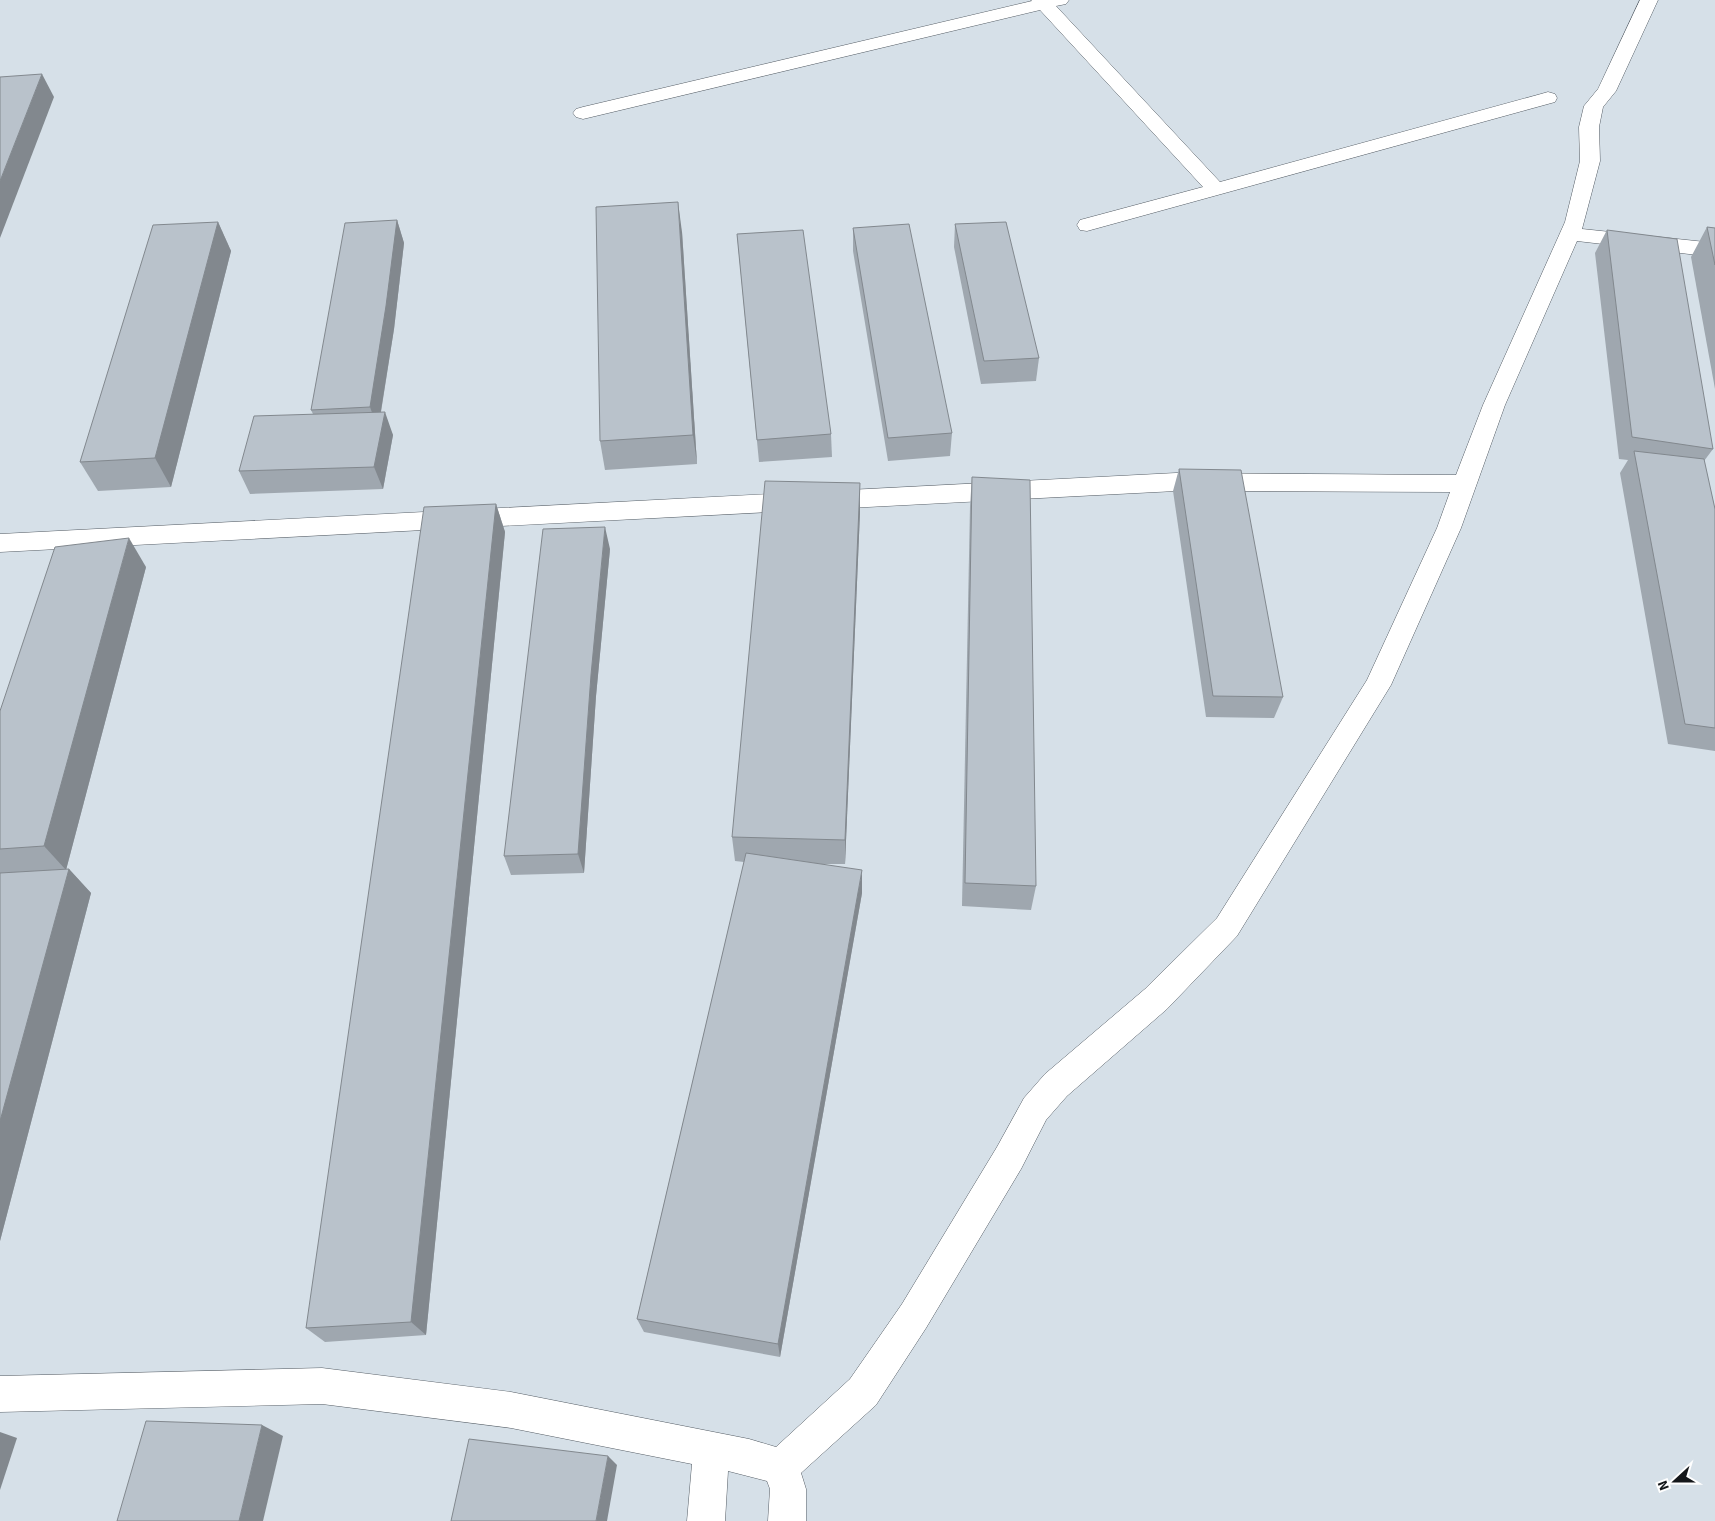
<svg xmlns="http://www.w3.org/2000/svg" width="1715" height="1521" viewBox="0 0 1715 1521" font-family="'Source Sans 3',sans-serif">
	<rect width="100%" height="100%" fill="#d6e0e8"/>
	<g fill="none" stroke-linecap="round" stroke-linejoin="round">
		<defs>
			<g id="minor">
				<path d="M1031 0H1069L1066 4 1056 6 1220 182 1541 94 1548 92 1555 94 1557 98 1555 102 1087 231 1080 230 1077 225 1080 220 1203 187 1040 10 583 119 576 117 573 113 576 109 583 107 1032 1Z"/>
				<path d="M1640 0H1658L1616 91 1603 107 1599 127 1600 161 1582 229 1715 243V257L1577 241 1505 405 1461 528 1391 685 1237 936 1167 1009 1067 1096 1046 1120 1021 1169 926 1328 876 1405 801 1473 806 1489V1521H768L770 1489 767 1481 728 1471 725 1521H687L692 1464 511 1428 322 1404 0 1412V1376L322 1368 511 1392 749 1439 776 1447 850 1379 902 1304 997 1147 1024 1098 1045 1074 1145 989 1217 918 1367 680 1437 528 1450 492 1176 491 0 552V534L1176 473 1456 475 1483 405 1565 222 1580 161 1579 127 1584 106 1598 89Z"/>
			</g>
		</defs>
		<!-- minor casing -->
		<use href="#minor" stroke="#555d65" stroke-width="1"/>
		<!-- minor -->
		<use href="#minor" fill="#fff" fill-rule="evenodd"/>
	</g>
	<!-- wall -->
	<g fill="#9fa7af">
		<path d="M397 220 404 243 394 329 381 412 393 435 383 489 250 494 239 471 313 414 311 410Z"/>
		<path d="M218 222 231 251 171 487 98 491 80 462Z"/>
		<path d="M955 224 1039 358 1036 381 981 384 954 247Z"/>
		<path d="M1707 227 1715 228V389L1691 257Z"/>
		<path d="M853 228 952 433 950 456 888 461 853 251Z"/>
		<path d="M1607 230 1713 449 1704 461 1715 509V751L1668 744 1620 473 1628 460 1619 459 1595 253Z"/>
		<path d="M682 232 697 464 605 470 600 441Z"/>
		<path d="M737 234 831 434 832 457 759 462Z"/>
		<path d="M1179 469 1283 697 1274 718 1206 717 1173 491Z"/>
		<path d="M972 477 1036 886 1031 910 962 906 970 506Z"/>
		<path d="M860 483V512L845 864H823L862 893 780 1357 644 1332 637 1319 744 862 735 861 732 837Z"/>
		<path d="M496 504 505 532 426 1335 325 1342 306 1328Z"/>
		<path d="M610 549 596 696 584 873 511 875 504 856Z"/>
		<path d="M146 567 66 870 69 869 91 893 0 1241V711Z"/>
	</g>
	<!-- shaded-wall -->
	<g fill="#82888e">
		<path d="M42 74 54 97 0 238V181Z"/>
		<path d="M678 202 682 232 697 464 693 435Z"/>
		<path d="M397 220 404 243 394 329 378 429 370 407Z"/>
		<path d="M218 222 231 251 171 487 155 458Z"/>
		<path d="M385 412 393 435 383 489 374 467Z"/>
		<path d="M860 483V512L845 864V840Z"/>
		<path d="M496 504 505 532 426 1335 411 1322Z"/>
		<path d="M605 527 610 549 596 696 584 873 578 854 591 675Z"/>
		<path d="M129 538 146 567 66 870 44 846Z"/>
		<path d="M69 869 91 893 0 1241V1121Z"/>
		<path d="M862 870V893L780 1357 778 1344Z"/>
		<path d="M262 1425 283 1436 263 1521H239Z"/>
		<path d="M0 1432 17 1438 0 1490Z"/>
		<path d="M608 1456 617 1465 607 1521H596Z"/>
	</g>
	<!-- building -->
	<g fill="#b9c2cb" stroke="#82888e">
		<path d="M42 74 0 181V77Z"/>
		<path d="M678 202 693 435 600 441 596 207Z"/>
		<path d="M397 220 386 306 370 407 311 410 345 223Z"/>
		<path d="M218 222 155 458 80 462 153 225Z"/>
		<path d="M1006 222 1039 358 984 361 955 224Z"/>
		<path d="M909 224 952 433 888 438 853 228Z"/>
		<path d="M1707 227 1715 228V265Z"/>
		<path d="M803 230 831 434 757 440 737 234Z"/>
		<path d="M1607 230 1677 239 1713 449 1632 437Z"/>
		<path d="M385 412 374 467 239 471 254 416Z"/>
		<path d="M1634 451 1704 459 1715 509V728L1685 724Z"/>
		<path d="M1179 469 1241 470 1283 697 1213 696Z"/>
		<path d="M972 477 1030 480 1036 886 965 883Z"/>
		<path d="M765 481 860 483 845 840 732 837Z"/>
		<path d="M496 504 411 1322 306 1328 424 507Z"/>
		<path d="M605 527 591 675 578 854 504 856 543 529Z"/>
		<path d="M129 538 44 846 0 849V711L55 547Z"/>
		<path d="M746 853 862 870 778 1344 637 1319Z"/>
		<path d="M69 869 0 1121V873Z"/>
		<path d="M146 1421 262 1425 239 1521H117Z"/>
		<path d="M469 1439 608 1456 596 1521H451Z"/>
	</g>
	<!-- north arrow -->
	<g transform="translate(1675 1481) rotate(249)" stroke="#ffffff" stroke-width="4" paint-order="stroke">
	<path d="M0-4L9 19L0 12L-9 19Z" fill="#14171a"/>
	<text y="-8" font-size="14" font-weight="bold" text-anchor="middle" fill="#14171a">N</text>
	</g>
</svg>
